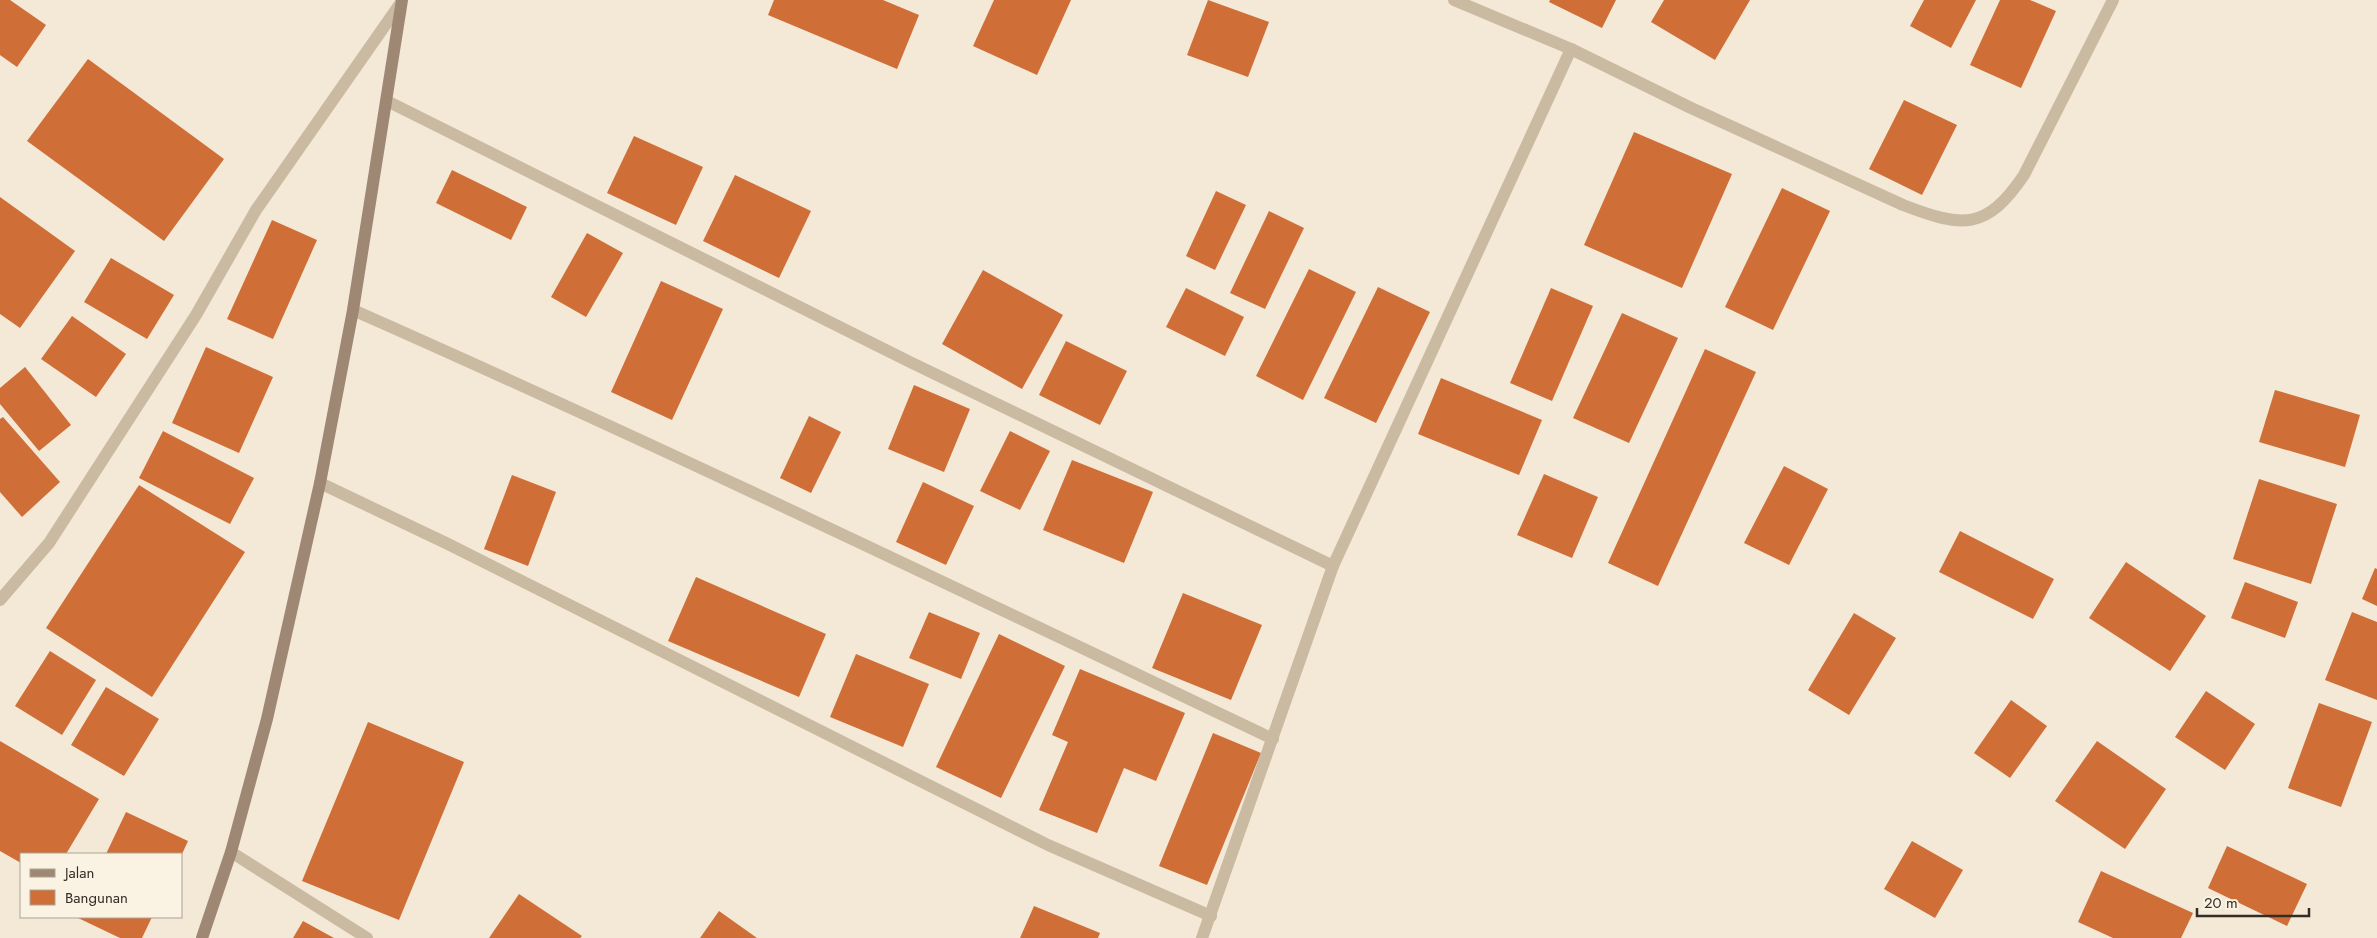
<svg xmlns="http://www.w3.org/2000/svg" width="2377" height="938" viewBox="0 0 2377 938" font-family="Jost,sans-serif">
	<rect width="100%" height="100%" fill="#f3e9d6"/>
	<!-- building -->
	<g fill="#d06e37">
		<path d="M0 0H10L46 25 17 67 0 55Z"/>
		<path d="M774 0H883L919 15 897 69 768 15Z"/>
		<path d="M994 0H1071L1037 75 973 46Z"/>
		<path d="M1208 0 1269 22 1248 77 1187 55Z"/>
		<path d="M1550 0H1616L1602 28 1549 2Z"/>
		<path d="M1664 0H1750L1715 60 1651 22Z"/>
		<path d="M1924 0H1976L1951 48 1910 26Z"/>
		<path d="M2000 0H2030L2056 11 2021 88 1970 65Z"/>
		<path d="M88 59 224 159 164 241 27 141Z"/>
		<path d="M1904 100 1957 125 1922 195 1869 169Z"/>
		<path d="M1634 132 1732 174 1682 288 1584 245Z"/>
		<path d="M634 136 703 167 676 225 607 193Z"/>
		<path d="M452 170 527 207 511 240 436 203Z"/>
		<path d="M735 175 811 211 779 278 703 241Z"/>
		<path d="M1782 188 1830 211 1773 330 1725 307Z"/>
		<path d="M1216 191 1246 205 1215 270 1186 256Z"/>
		<path d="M0 197 75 251 20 328 0 314Z"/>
		<path d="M1269 211 1304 228 1265 309 1230 293Z"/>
		<path d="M272 220 317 240 273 339 227 319Z"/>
		<path d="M587 233 623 253 586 317 551 297Z"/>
		<path d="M111 258 174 295 147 339 84 302Z"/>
		<path d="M1309 269 1356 292 1303 400 1256 376Z"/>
		<path d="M983 270 1063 315 1022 389 942 344Z"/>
		<path d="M661 281 723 309 672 420 611 392Z"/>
		<path d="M1378 287 1430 312 1376 423 1324 398Z"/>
		<path d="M1186 288 1244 317 1225 356 1166 327Z"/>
		<path d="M1551 288 1593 306 1552 401 1510 383Z"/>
		<path d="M1622 313 1678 338 1629 443 1573 418Z"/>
		<path d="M72 316 126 354 96 397 41 359Z"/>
		<path d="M1066 341 1127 371 1100 425 1039 395Z"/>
		<path d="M206 347 273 377 239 453 172 423Z"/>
		<path d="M1705 349 1756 372 1658 586 1608 563Z"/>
		<path d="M25 367 71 425 39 451 0 404V388Z"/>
		<path d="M1441 378 1542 420 1519 475 1418 434Z"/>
		<path d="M914 385 970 409 944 472 888 449Z"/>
		<path d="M2275 390 2360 415 2345 467 2259 442Z"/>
		<path d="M809 416 841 432 811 493 780 478Z"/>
		<path d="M3 417 60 482 22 517 0 492V419Z"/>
		<path d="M163 431 254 478 230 524 139 478Z"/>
		<path d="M1010 431 1050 451 1020 510 980 491Z"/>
		<path d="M1072 460 1153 492 1124 563 1043 530Z"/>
		<path d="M1784 466 1828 489 1789 565 1744 543Z"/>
		<path d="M1544 474 1598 497 1572 558 1517 535Z"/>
		<path d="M512 475 556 492 528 566 484 549Z"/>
		<path d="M2259 479 2337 504 2311 584 2233 559Z"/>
		<path d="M923 482 974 506 946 565 896 542Z"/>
		<path d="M139 485 245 552 152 697 46 628Z"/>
		<path d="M1960 531 2054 579 2033 619 1939 572Z"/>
		<path d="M2126 562 2206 616 2170 671 2089 618Z"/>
		<path d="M2375 568 2377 569V606L2362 599Z"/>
		<path d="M696 577 826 634 799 697 668 641Z"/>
		<path d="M2245 582 2298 602 2285 638 2231 618Z"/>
		<path d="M1183 593 1262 625 1231 700 1152 668Z"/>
		<path d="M929 612 980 633 961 679 909 658Z"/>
		<path d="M2352 612 2377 622V700L2325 680Z"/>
		<path d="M1854 613 1896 638 1849 715 1808 690Z"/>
		<path d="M999 634 1065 666 1001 798 936 767Z"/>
		<path d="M50 651 96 680 62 735 15 706Z"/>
		<path d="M856 654 929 684 903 747 830 717Z"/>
		<path d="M1080 669 1185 713 1156 781 1124 768 1097 833 1039 810 1068 742 1052 735Z"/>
		<path d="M106 687 159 719 124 776 71 745Z"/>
		<path d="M2206 691 2255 724 2225 770 2175 737Z"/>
		<path d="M2011 700 2047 726 2010 778 1974 753Z"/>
		<path d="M2319 703 2372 722 2341 807 2288 788Z"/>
		<path d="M368 722 464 762 399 920 302 881Z"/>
		<path d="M1213 733 1261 753 1207 885 1159 866Z"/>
		<path d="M0 741 99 799 66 854H21V863L0 851Z"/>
		<path d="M2097 741 2166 789 2125 849 2055 801Z"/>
		<path d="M126 812 188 841 182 854H106Z"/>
		<path d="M1912 841 1963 870 1935 918 1884 889Z"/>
		<path d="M2227 846 2307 884 2287 926 2208 888Z"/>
		<path d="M2101 871 2193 913 2181 938H2113L2078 922Z"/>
		<path d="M519 894 582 936 580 938H489Z"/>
		<path d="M1034 906 1100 933 1098 938H1020Z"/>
		<path d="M719 911 757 938H700Z"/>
		<path d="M76 917H152L142 938H120Z"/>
		<path d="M303 921 334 938H293Z"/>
	</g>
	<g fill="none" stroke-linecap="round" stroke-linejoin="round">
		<!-- street -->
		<g stroke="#cbbaa2" stroke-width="12">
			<path d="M1454 0 1571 49 1689 107 1903 205C1963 228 1986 231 2024 175L2113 0"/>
			<path d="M387 101 910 362 1333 566"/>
			<path d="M353 310C663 447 968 594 1273 739"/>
			<path d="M320 483 448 544 1048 845 1211 916"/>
			<path d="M0 600 49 543 196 315 256 210 400 4"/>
			<path d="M231 852 367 938"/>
			<path d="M1202 938 1333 566 1571 49"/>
		</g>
		<!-- secondary -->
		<path stroke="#9f8873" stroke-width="12" d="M202 938 231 852 267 719 320 483 353 310 402 0"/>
	</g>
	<!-- legend -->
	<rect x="20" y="853" width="162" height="65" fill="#faf2e3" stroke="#aba397"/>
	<rect x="30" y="869" width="25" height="8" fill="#9f8873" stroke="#aba397"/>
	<text x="65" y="878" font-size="15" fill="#352c25">Jalan</text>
	<rect x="30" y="890" width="25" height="15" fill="#d06e37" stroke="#aba397"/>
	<text x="65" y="903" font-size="15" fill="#352c25">Bangunan</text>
	<!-- scale -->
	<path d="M2197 908v8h112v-8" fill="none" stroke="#352c25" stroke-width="2.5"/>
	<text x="2204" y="908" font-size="15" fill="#352c25" stroke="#faf2e3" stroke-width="4" paint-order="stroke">20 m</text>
</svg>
